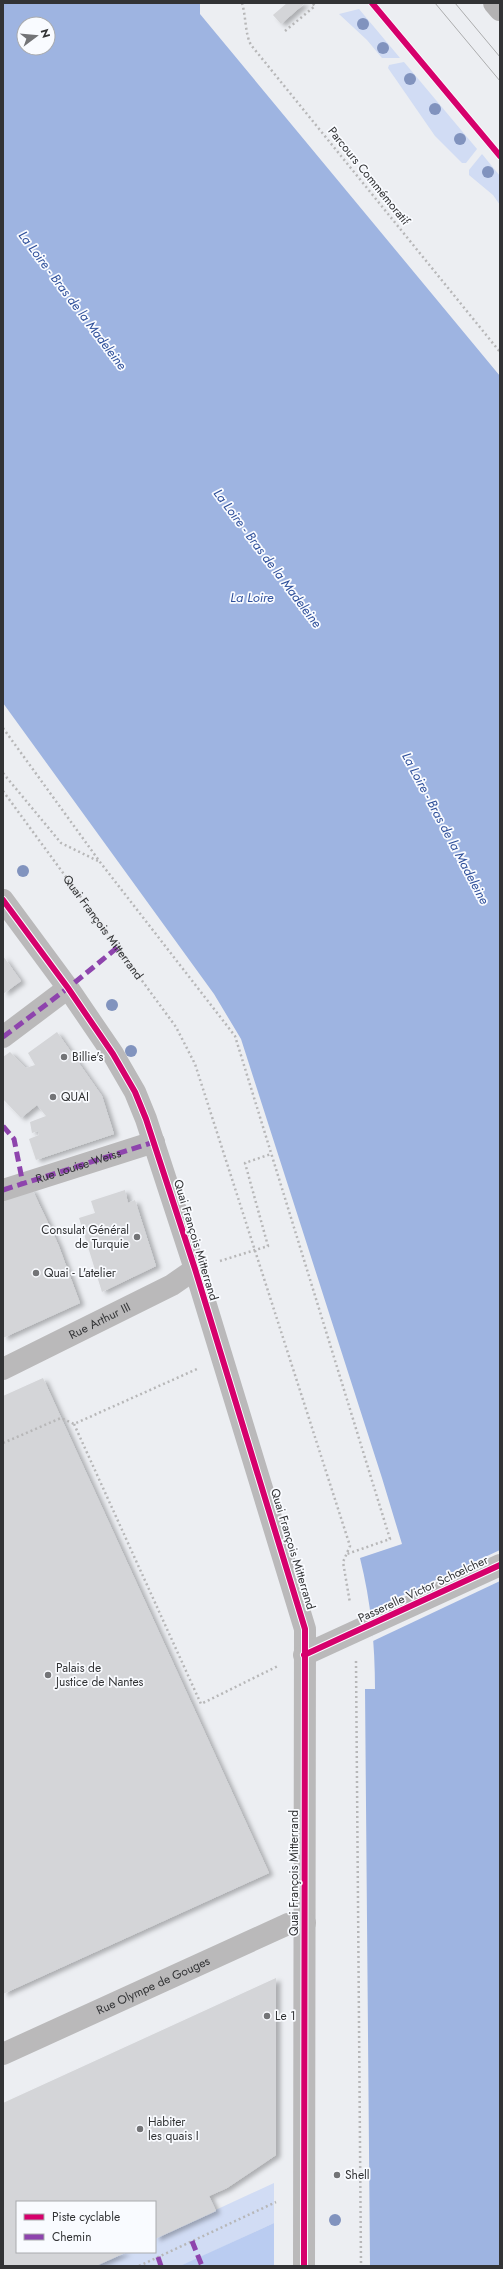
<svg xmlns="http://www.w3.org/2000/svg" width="503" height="2269" viewBox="0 0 503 2269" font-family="Jost,sans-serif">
	<defs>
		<filter id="shadow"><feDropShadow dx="4.5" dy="2.5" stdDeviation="2" flood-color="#0004"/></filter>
	</defs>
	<rect width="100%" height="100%" fill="#eceef2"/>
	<!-- green -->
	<g fill="#d1dcf4">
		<path d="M359 9 400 58H382L367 40 339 14Z"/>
		<path d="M404 62 477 149 466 163H462L435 136 388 68 389 65Z"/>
		<path d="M482 154 500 176V205L493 195 469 175V170Z"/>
		<path d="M274 2183V2223L190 2262 180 2266H94L125 2252H155V2238Z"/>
	</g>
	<!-- forest -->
	<path fill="#baccf1" d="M274 2223V2266H180Z"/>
	<!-- water -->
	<path fill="#9eb4e1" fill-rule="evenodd" d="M3 3H200V14L500 376V2266H370L365 1689H375C375 1644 371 1602 360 1558L402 1544 382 1478 241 1039 214 994 3 703ZM24 24H48V48H24Z"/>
	<!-- pier -->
	<path fill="#eceef2" d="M500 1550V1581L373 1641 369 1611Z"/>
	<!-- building -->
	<g fill="#d4d5d8" filter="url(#shadow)">
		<path d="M287 3H305L281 24 273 15Z"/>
		<path d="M3 956 21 981 3 994Z"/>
		<path d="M57 1032 102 1096 114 1134 36 1160 29 1139 39 1135 38 1131 32 1133 30 1122 46 1116 37 1105 21 1118 3 1099V1057L10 1052 26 1068 35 1065 28 1053Z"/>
		<path d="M32 1189 58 1244 80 1303 3 1338V1199Z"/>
		<path d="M125 1190 128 1203 135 1200 156 1266 102 1292 79 1218 95 1213 91 1201Z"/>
		<path d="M43 1378 269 1873 3 1994V1396Z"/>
		<path d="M276 1978V2155L227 2188 209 2196 216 2211 155 2239V2202H17V2252H127L96 2266H3V2103Z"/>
	</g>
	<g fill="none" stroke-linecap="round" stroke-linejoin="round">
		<!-- path -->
		<g stroke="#b7b7b8" stroke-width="2.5" stroke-dasharray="2 3" stroke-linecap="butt">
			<path d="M242 3C246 16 245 34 251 45L500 352"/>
			<path d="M285 31 315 6 312 3"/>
			<path d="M3 728 100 862 235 1036 390 1539 347 1554"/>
			<path d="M3 773 61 843 100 862"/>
			<path id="s1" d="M3 791 176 1027 195 1064 350 1546 343 1562 350 1603"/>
			<path d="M220 1261 268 1246 245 1163 271 1154"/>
			<path d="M74 1424 201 1704 278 1666"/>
			<path d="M3 1443 61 1418 74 1424 197 1369"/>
			<path d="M356 1661 361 2266"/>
			<path d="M139 2266 276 2202"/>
		</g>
		<!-- minor -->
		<g stroke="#bab9ba" stroke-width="22">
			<path d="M3 900 68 988 113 1054 135 1092 146 1119 195 1269 305 1629 304 2266"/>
			<path d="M3 1037 68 988"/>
			<path d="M3 1190 154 1142"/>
			<path id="s2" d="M3 1369 172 1285 195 1269"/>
			<path d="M304 1655 500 1565"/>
			<path id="s3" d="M3 2054 288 1924 305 1923"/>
		</g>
		<!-- major -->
		<path stroke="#b3b2b3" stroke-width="22" d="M494 3 500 10"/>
		<!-- tram -->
		<g stroke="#acadae" stroke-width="1">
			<path d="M435 3 500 81"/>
			<path d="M455 3 500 57"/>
		</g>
		<!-- quiet -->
		<g stroke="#8e44ad" stroke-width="5" stroke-dasharray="10 5" stroke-linecap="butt">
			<path d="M3 1037 68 988 118 947"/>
			<path d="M3 1126 14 1139 23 1184"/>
			<path id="s4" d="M3 1190 154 1142"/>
			<path d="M192 2241 202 2266"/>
			<path d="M158 2257 161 2266"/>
		</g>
		<defs>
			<g id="cycleway">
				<path d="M372 3 500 156"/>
				<path d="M3 900 68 988 113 1054 135 1092 146 1119 195 1269 305 1629 304 2266"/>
				<path d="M304 1655 500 1565"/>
			</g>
		</defs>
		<!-- cycleway casing -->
		<use href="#cycleway" stroke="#f9fbff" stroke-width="8"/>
		<!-- cycleway -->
		<use href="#cycleway" stroke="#d6006c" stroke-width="6"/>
	</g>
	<!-- trees -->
	<g fill="#8193be">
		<circle cx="363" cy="24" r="6"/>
		<circle cx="383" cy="48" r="6"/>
		<circle cx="410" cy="79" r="6"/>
		<circle cx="435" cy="109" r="6"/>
		<circle cx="460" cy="139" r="6"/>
		<circle cx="488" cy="172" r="6"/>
		<circle cx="23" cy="871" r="6"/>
		<circle cx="112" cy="1005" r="6"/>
		<circle cx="131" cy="1051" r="6"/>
		<circle cx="335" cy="2220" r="6"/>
	</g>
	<!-- markers -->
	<g fill="#737477" stroke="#f9fbff" stroke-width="1.5">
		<circle cx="64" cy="1057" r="4"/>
		<circle cx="53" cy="1097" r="4"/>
		<circle cx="137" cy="1237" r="4"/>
		<circle cx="36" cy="1273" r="4"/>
		<circle cx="48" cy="1675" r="4"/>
		<circle cx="267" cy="2016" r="4"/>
		<circle cx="140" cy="2129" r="4"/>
		<circle cx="337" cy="2175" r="4"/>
	</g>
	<g text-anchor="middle" stroke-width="3.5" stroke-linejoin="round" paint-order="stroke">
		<!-- street labels -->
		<g font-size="12" fill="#323335" stroke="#f9fbff">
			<text transform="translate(369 176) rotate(51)" y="4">Parcours Commémoratif</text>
			<text dy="4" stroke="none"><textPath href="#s1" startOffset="169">Quai François Mitterrand</textPath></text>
			<text dy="4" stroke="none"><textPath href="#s4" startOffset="79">Rue Louise Weiss</textPath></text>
			<text transform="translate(196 1240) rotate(73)" y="4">Quai François Mitterrand</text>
			<text dy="4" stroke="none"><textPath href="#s2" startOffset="108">Rue Arthur III</textPath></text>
			<text transform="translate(293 1549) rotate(73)" y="4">Quai François Mitterrand</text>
			<text transform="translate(423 1589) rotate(-25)" y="4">Passerelle Victor Schœlcher</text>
			<text transform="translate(294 1873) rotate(-90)" y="4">Quai François Mitterrand</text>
			<text dy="4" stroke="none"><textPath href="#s3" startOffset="165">Rue Olympe de Gouges</textPath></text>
		</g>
		<!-- poi labels -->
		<g font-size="12" fill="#323335" stroke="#f9fbff" text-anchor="start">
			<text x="72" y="1061">Billie's</text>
			<text x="61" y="1101">QUAI</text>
			<text x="129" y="1234" text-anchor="end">Consulat Général<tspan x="129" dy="14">de Turquie</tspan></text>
			<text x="44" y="1277">Quai - L'atelier</text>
			<text x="56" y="1672">Palais de<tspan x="56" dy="14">Justice de Nantes</tspan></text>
			<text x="275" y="2020">Le 1</text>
			<text x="148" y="2126">Habiter<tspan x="148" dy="14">les quais I</tspan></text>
			<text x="345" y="2179">Shell</text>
		</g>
		<!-- water labels -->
		<g font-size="13" font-style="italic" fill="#2e4f9a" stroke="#f9fbff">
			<text transform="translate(73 300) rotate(53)" y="5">La Loire - Bras de la Madeleine</text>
			<text transform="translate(268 558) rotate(53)" y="5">La Loire - Bras de la Madeleine</text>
			<text x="252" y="602">La Loire</text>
			<text transform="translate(446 828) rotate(62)" y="5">La Loire - Bras de la Madeleine</text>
		</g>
	</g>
	<!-- border -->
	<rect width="503" height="2269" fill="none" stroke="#323335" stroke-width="8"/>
	<!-- legend -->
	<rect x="16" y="2201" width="140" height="52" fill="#f9fbff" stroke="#a9abae"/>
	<rect x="24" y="2214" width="20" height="6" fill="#d6006c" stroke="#a9abae"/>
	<text x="52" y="2221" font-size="12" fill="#323335">Piste cyclable</text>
	<rect x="24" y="2234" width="20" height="6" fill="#8e44ad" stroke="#a9abae"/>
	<text x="52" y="2241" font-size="12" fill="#323335">Chemin</text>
	<!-- north arrow -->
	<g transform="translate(36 36) rotate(74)"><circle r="19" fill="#f9fbff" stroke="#a9abae"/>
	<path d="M0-3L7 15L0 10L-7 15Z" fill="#737477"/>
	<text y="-6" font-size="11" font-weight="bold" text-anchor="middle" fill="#323335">N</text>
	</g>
</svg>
